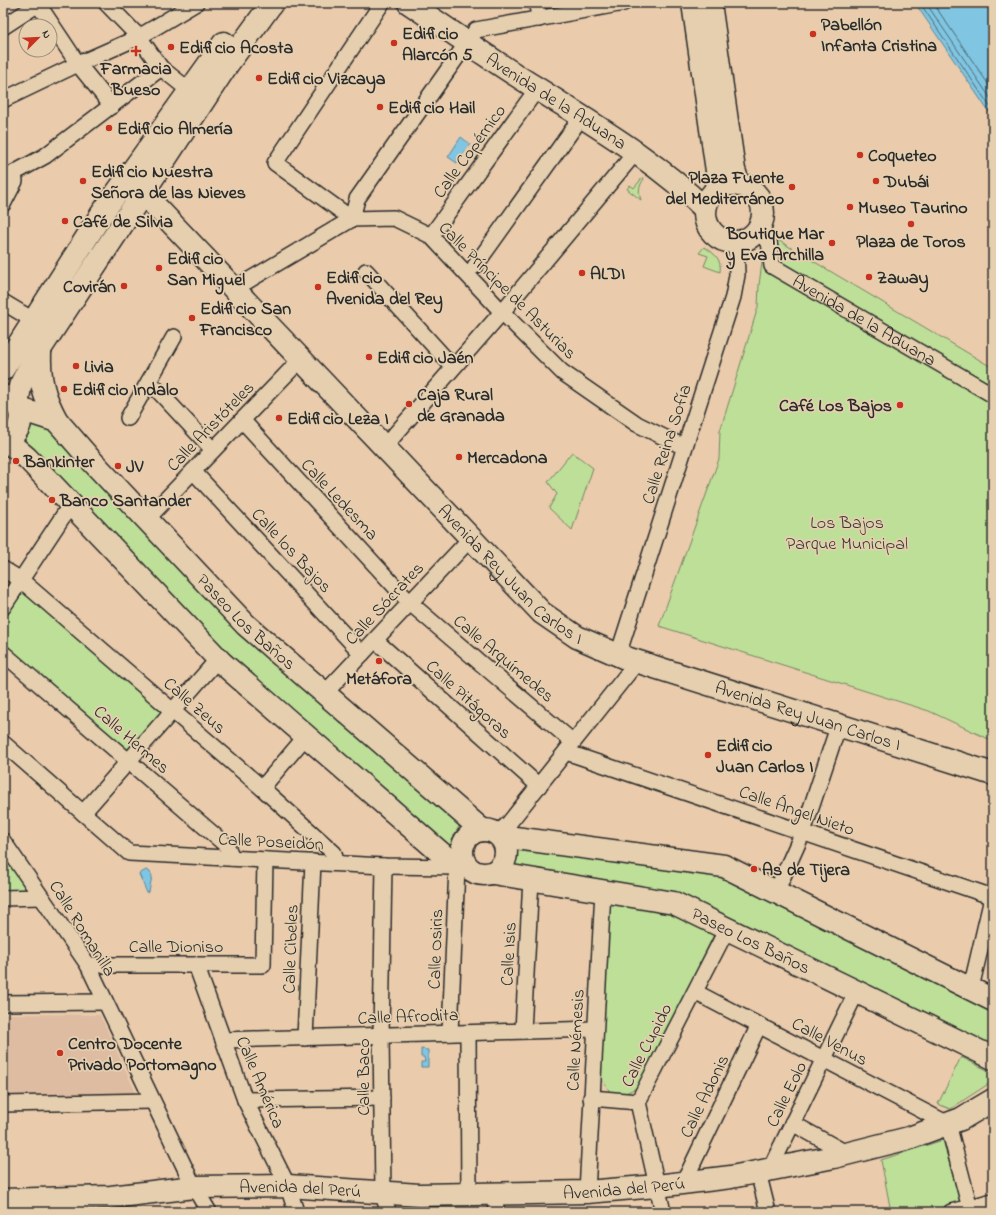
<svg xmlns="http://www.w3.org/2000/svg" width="996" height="1215" viewBox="0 0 996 1215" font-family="'Indie Flower',sans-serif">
	<rect width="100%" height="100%" fill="#eacbac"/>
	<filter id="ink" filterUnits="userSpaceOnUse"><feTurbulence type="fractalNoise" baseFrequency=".025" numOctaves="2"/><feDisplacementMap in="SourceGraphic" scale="8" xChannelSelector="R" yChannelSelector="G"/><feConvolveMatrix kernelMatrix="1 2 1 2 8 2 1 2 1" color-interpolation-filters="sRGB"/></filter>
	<g filter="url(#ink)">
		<!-- built -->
		<path fill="#ddbca1" d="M3 1014 100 1015 135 1091 131 1096 3 1097Z"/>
		<!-- green -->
		<g fill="#bedf98" stroke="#748562">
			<path d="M643 177 644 179C639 186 638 191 641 200L627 189 630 185 634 188Z"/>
			<path d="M766 233 993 368V741L929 711 659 626 719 459 720 431 758 307 759 285Z"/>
			<path d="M704 247C714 253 722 259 720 272L704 266 708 256 699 253Z"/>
			<path d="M3 403 13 415 3 432Z"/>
			<path d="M35 423 49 424 467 824 459 826 451 842 455 856 229 664 26 451 23 439 27 430Z"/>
			<path d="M572 452 593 468 572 530 549 508 557 494 548 482Z"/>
			<path d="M21 580 173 711 129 761 3 653V607Z"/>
			<path d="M3 841 41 897 3 898Z"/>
			<path d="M517 849 720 873 993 1009V1052L683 895 513 869 518 857Z"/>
			<path d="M609 899 677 909 716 930 641 1086 621 1095 611 1093 602 1080 600 1066Z"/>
			<path d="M961 1057 993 1073V1081L950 1109 938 1104Z"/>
			<path d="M943 1140 961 1206 937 1212H891L881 1160Z"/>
		</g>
		<!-- water -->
		<g fill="#80c5e1" stroke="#5e8798">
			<path d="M915 3H993V118Z"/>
			<path d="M461 137 470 144 457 163 448 157Z"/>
			<path d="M146 870 150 872 152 876 149 892 147 893 139 874Z"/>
			<path d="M421 1049 428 1050V1067H421V1062H425L424 1057H421Z"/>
		</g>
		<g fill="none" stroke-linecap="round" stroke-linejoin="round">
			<!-- shore -->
			<g stroke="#4d6974" stroke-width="1">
				<path d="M920 3 993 111"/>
				<path d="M926 3 993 102"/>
				<path d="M933 3 993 91"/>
			</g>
			<defs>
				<g id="street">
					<path d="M106 3 139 37 161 68 190 91"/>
					<path d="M382 3 275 163 352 219 357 199 476 30 624 3"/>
					<path d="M537 3 539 19"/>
					<path d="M38 4 78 64 112 106"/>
					<path d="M3 27 40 3"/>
					<path d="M3 100 78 64 139 37 196 3"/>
					<path d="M3 179 45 156 161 68"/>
					<path d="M3 204 15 181 14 174"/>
					<path id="s1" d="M755 232 769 241 772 266 993 395"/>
					<path d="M431 236 537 89"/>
					<path d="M475 266 575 126"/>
					<path d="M366 271 453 367"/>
					<path d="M234 289 352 219 394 218 431 236 502 312 562 372 637 424 684 447"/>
					<path d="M3 302 33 320"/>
					<path d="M149 381 213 450"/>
					<path d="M128 418 174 337"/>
					<path d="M242 420 410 603 573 742"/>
					<path d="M384 447 502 312 635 153"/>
					<path d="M193 471 362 654"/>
					<path d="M147 519 301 359"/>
					<path d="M3 569 21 580 262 788 334 853 336 863"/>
					<path d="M3 607 71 504"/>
					<path d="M375 640 539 786"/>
					<path d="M3 653 227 846 232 858"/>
					<path d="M618 655 733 297 737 275 736 242"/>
					<path d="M325 693 471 538"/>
					<path d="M3 743 129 853 384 866 457 867 471 870"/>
					<path d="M566 752 993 897"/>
					<path d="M262 788 306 736"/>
					<path d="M83 813 218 659"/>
					<path d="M497 834 509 823 637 662"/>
					<path d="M3 841 88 965 194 1187 209 1212"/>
					<path d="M384 866 381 1035 383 1193 388 1212"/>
					<path d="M776 892 803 832 839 724"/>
					<path d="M3 898 41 897"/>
					<path d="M88 965H263L265 860"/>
					<path d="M196 965 245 1100 288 1186 296 1212"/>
					<path d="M971 988 993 894"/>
					<path d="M695 992 948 1124 971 1212"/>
					<path d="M3 1003 105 1002"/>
					<path d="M523 1031 531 879"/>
					<path d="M450 1033 457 867"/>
					<path d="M468 1033 469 1195"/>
					<path d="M305 1038 313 862"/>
					<path d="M223 1040 595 1029"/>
					<path d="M591 1098 638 1102"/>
					<path d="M245 1100 382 1098"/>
					<path d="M3 1104 152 1101"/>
					<path d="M792 1123 848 1154"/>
					<path d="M770 1169 857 991"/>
					<path d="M758 1172 768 1212"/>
					<path d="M684 1182 759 1025"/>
					<path d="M587 1192 603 891"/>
					<path d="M493 1195 497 1212"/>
					<path d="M663 1212 638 1102 727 929"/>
					<path d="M951 1212 993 1201"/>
				</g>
				<g id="secondary">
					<path id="s2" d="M409 3C452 32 494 62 538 89 596 126 656 161 705 209"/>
					<path d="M693 3 717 171 716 191"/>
					<path d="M710 3 734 170 739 185"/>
					<circle cx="734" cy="213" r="29"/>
					<path id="s3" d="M143 193 542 613 577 637 623 657 993 774"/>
					<path d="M40 350C39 379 43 396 57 421"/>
					<path d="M3 369 103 212 224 43"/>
					<path d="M3 396C27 400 26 435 3 440"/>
					<path d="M17 406 20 386 35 357 227 65 272 3"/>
					<path id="s4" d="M20 409 57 421 90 459 246 625 482 830"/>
					<path d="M6 440 27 458 222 663 457 867"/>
					<circle cx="484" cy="852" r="22"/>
					<path d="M500 836 724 866 993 1000"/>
					<path id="s5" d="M493 873 674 903 993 1058"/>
					<path id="s6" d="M3 1200 111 1197 194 1187 288 1186 419 1195 587 1192 657 1186 731 1177 834 1157 909 1138 961 1119 993 1100"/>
				</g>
			</defs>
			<!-- street casing -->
			<use href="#street" stroke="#2b2b2b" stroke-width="18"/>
			<!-- secondary casing -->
			<use href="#secondary" stroke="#2b2b2b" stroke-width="25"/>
			<!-- street -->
			<use href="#street" stroke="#e5cfaf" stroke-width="15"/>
			<!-- secondary -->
			<use href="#secondary" stroke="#e5cfaf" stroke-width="22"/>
		</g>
	</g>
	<!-- markers -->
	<g fill="#c8321e" stroke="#e5cfaf" stroke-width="1.5">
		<circle cx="813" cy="34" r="4"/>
		<circle cx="394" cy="43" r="4"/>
		<circle cx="171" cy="47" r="4"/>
		<path d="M134 45h4v4h4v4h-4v4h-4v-4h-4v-4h4z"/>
		<circle cx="259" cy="78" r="4"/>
		<circle cx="380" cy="107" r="4"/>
		<circle cx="109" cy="128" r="4"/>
		<circle cx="860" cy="155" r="4"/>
		<circle cx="83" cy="181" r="4"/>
		<circle cx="876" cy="181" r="4"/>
		<circle cx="792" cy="187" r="4"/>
		<circle cx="850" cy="207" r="4"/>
		<circle cx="65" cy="221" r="4"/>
		<circle cx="911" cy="224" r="4"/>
		<circle cx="832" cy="243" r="4"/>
		<circle cx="159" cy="268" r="4"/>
		<circle cx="582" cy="273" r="4"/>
		<circle cx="869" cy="277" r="4"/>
		<circle cx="124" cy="286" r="4"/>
		<circle cx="318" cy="287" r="4"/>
		<circle cx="192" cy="318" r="4"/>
		<circle cx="369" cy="357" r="4"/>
		<circle cx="76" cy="366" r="4"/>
		<circle cx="64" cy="389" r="4"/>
		<circle cx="409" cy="404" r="4"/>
		<circle cx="900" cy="405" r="4"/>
		<circle cx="279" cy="418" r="4"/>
		<circle cx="459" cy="457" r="4"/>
		<circle cx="16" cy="461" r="4"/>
		<circle cx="118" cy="466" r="4"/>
		<circle cx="52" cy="500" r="4"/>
		<circle cx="379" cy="661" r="4"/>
		<circle cx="708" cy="755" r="4"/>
		<circle cx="754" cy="869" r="4"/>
		<circle cx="60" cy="1053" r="4"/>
	</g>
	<g text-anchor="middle" stroke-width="3.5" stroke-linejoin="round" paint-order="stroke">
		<!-- poi labels -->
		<g font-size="18" font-weight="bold" fill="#2b2b2b" stroke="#e5cfaf" text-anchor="start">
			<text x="821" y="30">Pabellón<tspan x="821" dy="21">Infanta Cristina</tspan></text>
			<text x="402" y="39">Edificio<tspan x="402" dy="21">Alarcón 5</tspan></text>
			<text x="179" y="53">Edificio Acosta</text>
			<text x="136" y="74" text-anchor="middle">Farmacia<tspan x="136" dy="21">Bueso</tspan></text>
			<text x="267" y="84">Edificio Vizcaya</text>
			<text x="388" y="113">Edificio Hail</text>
			<text x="117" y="134">Edificio Almería</text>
			<text x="868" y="161">Coqueteo</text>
			<text x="91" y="177">Edificio Nuestra<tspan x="91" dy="21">Señora de las Nieves</tspan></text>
			<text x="784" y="183" text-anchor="end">Plaza Fuente<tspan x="784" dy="21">del Mediterráneo</tspan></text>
			<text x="884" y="187">Dubái</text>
			<text x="858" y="213">Museo Taurino</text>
			<text x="73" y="227">Café de Silvia</text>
			<text x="824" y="239" text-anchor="end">Boutique Mar<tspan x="824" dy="21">y Eva Archilla</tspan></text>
			<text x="911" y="247" text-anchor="middle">Plaza de Toros</text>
			<text x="167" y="264">Edificio<tspan x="167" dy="21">San Miguel</tspan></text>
			<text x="590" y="279">ALDI</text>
			<text x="326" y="283">Edificio<tspan x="326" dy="21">Avenida del Rey</tspan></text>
			<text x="877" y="283">Zaway</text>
			<text x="116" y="292" text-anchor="end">Covirán</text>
			<text x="200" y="314">Edificio San<tspan x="200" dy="21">Francisco</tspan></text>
			<text x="377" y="363">Edificio Jaén</text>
			<text x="84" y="372">Livia</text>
			<text x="72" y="395">Edificio Indalo</text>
			<text x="417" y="400">Caja Rural<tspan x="417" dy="21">de Granada</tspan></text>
			<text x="892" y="411" text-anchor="end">Café Los Bajos</text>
			<text x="287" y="424">Edificio Leza I</text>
			<text x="467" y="463">Mercadona</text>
			<text x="24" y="467">Bankinter</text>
			<text x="126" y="472">JV</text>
			<text x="60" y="506">Banco Santander</text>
			<text x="379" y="684" text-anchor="middle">Metáfora</text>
			<text x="716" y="751">Edificio<tspan x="716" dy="21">Juan Carlos I</tspan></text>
			<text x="762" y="875">As de Tijera</text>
			<text x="68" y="1049">Centro Docente<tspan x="68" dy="21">Privado Portomagno</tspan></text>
		</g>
		<!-- street labels -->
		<g font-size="18" fill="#2b2b2b" stroke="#e5cfaf">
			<text dy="6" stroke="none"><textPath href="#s2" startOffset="177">Avenida de la Aduana</textPath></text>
			<text transform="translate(469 151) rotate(-54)" y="6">Calle Copérnico</text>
			<text transform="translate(508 290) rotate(45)" y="6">Calle Príncipe de Asturias</text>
			<text dy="6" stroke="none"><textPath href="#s1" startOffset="149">Avenida de la Aduana</textPath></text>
			<text transform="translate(210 426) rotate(-46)" y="6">Calle Aristóteles</text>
			<text transform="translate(666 444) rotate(-72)" y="6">Calle Reina Sofía</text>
			<text transform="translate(340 499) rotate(47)" y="6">Calle Ledesma</text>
			<text transform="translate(292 550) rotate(47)" y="6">Calle los Bajos</text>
			<text dy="6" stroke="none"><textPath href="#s3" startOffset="530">Avenida Rey Juan Carlos I</textPath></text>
			<text transform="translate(384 603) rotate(-47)" y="6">Calle Sócrates</text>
			<text dy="6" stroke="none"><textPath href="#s4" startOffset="315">Paseo Los Baños</textPath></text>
			<text transform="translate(504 658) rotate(40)" y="6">Calle Arquímedes</text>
			<text transform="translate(469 699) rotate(42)" y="6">Calle Pitágoras</text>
			<text transform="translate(195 705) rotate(41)" y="6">Calle Zeus</text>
			<text dy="6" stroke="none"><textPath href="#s3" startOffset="866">Avenida Rey Juan Carlos I</textPath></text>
			<text transform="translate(132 739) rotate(41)" y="6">Calle Hermes</text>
			<text transform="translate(797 810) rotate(19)" y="6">Calle Ángel Nieto</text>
			<text transform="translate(271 841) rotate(3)" y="6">Calle Poseidón</text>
			<text transform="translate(83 928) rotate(58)" y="6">Calle Romanilla</text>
			<text dy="6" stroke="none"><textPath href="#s5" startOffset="269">Paseo Los Baños</textPath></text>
			<text x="176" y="952">Calle Dioniso</text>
			<text transform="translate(290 949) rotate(-88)" y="6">Calle Cibeles</text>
			<text transform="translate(435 949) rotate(-88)" y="6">Calle Osiris</text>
			<text transform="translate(508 954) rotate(-87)" y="6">Calle Isis</text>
			<text transform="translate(408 1016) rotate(-2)" y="6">Calle Afrodita</text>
			<text transform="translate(575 1040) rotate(-87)" y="6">Calle Némesis</text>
			<text transform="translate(830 1041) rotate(28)" y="6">Calle Venus</text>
			<text transform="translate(646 1045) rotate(-63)" y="6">Calle Cupido</text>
			<text transform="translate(363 1077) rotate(-90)" y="6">Calle Baco</text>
			<text transform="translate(261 1082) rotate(67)" y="6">Calle América</text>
			<text transform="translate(786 1094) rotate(-64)" y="6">Calle Eolo</text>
			<text transform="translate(704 1096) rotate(-64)" y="6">Calle Adonis</text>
			<text dy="6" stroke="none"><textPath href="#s6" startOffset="622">Avenida del Perú</textPath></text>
			<text dy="6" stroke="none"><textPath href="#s6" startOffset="298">Avenida del Perú</textPath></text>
		</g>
		<!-- park labels -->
		<g font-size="18" fill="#3a3d36" stroke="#e5cfaf">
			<text x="847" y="528">Los Bajos<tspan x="847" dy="21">Parque Municipal</tspan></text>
		</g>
	</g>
	<!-- margin -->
	<rect width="996" height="1215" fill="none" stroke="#e5cfaf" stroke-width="16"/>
	<rect x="8" y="8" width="980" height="1199" fill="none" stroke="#2b2b2b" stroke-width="1.5" filter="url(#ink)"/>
	<!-- north arrow -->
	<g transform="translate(38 38) rotate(66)"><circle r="19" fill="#e5cfaf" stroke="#9b8d7a"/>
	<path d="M0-3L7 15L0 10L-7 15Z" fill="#c8321e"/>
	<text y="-6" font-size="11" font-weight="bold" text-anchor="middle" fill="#2b2b2b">N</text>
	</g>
</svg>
